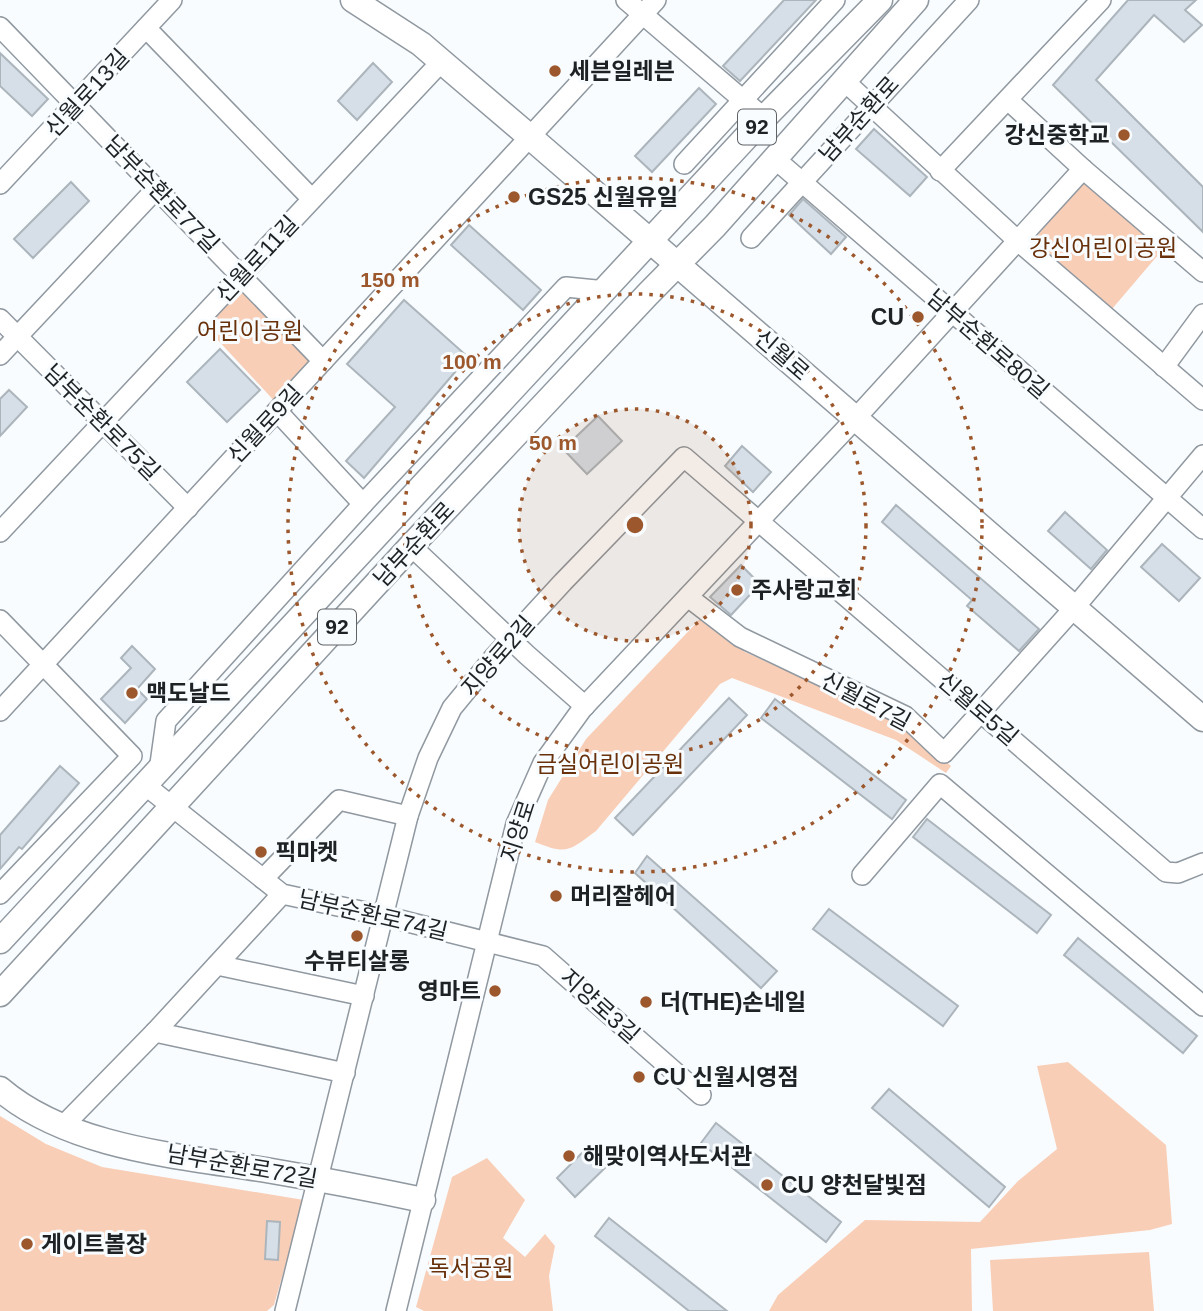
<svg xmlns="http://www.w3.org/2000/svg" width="1203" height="1311" viewBox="0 0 1203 1311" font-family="Arial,'Noto Sans KR',sans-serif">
	<rect width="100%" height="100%" fill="#f8fcff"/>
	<!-- green -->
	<g fill="#f9ceb7">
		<path d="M1083 179 1164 248 1112 309 1034 240Z"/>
		<path d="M241 278 321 363 279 406 201 322Z"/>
		<path d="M701 618 710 620 745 652 905 724 951 766 946 773 896 740 732 678 720 684 596 831C569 851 567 855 535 842L548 800 586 739Z"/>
		<path d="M1068 1062 1166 1145 1172 1224 1150 1230 971 1249 972 1311H769L778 1295 865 1220 980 1222 1018 1181 1057 1149 1037 1066Z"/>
		<path d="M0 1116 46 1144 102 1167 304 1200 274 1305 267 1311H0Z"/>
		<path d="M487 1158 525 1200 503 1238 525 1257 545 1234 555 1246 549 1276 553 1311H424L416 1307 452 1177Z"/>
		<path d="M1149 1252 1154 1311H993L990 1260Z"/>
	</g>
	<!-- building -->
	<g fill="#d6dfe7" stroke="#acb5bc" stroke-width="2">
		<path d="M784 0H816L740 81 723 66Z"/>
		<path d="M1128 0H1196L1185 10 1202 25 1184 42 1154 15 1096 80 1203 187V232L1053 85Z"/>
		<path d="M0 53 48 99 32 116 0 86Z"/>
		<path d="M373 63 392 82 357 120 338 101Z"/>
		<path d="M699 88 716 104 652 172 635 156Z"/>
		<path d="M874 129 927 177 910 196 856 149Z"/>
		<path d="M71 182 89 201 33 258 14 239Z"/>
		<path d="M803 199 846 237 831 254 789 215Z"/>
		<path d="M469 225 541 290 523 310 451 245Z"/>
		<path d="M404 300 468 357 364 478 346 461 395 407 347 364Z"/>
		<path d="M220 349 260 390 227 422 187 382Z"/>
		<path d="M9 390 27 407 0 436V399Z"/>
		<path d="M598 416 622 441 587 474 563 449Z"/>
		<path d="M742 446 771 472 753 492 725 466Z"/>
		<path d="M896 505 1039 629 1019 651 967 606 972 600 882 522Z"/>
		<path d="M1065 512 1107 550 1091 569 1048 531Z"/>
		<path d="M1162 544 1200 578 1179 601 1141 567Z"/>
		<path d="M741 565 760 584 731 615 710 597Z"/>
		<path d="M132 646 155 669 137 689 147 699 125 723 101 699 131 668 121 658Z"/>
		<path d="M729 698 747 715 633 835 615 818Z"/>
		<path d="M775 699 906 800 892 819 761 718Z"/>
		<path d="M60 766 79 783 22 849 19 847 0 869V835Z"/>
		<path d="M927 819 1051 915 1037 933 913 837Z"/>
		<path d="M647 856 777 971 761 988 635 873Z"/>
		<path d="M829 909 958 1006 943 1026 813 929Z"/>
		<path d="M1078 938 1197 1036 1183 1053 1064 955Z"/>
		<path d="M889 1089 1005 1187 989 1207 872 1108Z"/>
		<path d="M716 1123 841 1222 826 1242 701 1143Z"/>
		<path d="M589 1146 608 1165 575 1197 557 1178Z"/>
		<path d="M609 1218 727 1311H689L595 1236Z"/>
		<path d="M267 1221 280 1222 278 1260 265 1259Z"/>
	</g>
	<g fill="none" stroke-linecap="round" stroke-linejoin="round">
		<defs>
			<g id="minor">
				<path d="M626 0 764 118"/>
				<path d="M0 27 323 361"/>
				<path d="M146 28 312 199"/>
				<path d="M853 89 1018 241 1203 400"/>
				<path d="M1008 100 1083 169 1203 272"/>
				<path d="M774 158 1203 529"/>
				<path d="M684 164 835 0"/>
				<path d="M940 171 1101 0"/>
				<path d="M0 184 172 0"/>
				<path d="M751 238 969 0"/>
				<path d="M0 319 188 508"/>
				<path d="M0 355 157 188"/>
				<path d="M1164 367 1203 314"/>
				<path d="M277 411 363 504"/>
				<path d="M0 532 441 62"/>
				<path d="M411 546 527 655 585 706"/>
				<path d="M688 597 740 637 905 716 944 753 1075 607 1203 455"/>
				<path d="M0 620 132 756 0 894"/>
				<path d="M0 711 656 0"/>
				<path d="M159 771 166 721 363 504 566 287 606 291"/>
				<path d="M145 785 282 894 384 916 543 956 701 1095"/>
				<path d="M862 875 940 784 1203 1006"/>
				<path d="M263 879 339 800 408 816"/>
				<path d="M217 965 364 996"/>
				<path d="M155 1032 345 1073"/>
				<path d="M62 1127 155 1032 282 894"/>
				<path d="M285 1311 408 816 428 758 452 708 494 657 563 582 684 457 1166 872 1178 873 1203 863"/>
				<path d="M396 1311 516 824 543 763 582 709 855 419 1083 169"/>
			</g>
			<g id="major">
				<path d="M353 0 421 44 530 137 1203 719"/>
				<path d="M0 941 764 118 880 0"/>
				<path d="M0 994 411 546 648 294 715 226 916 0"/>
				<path d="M0 1089C69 1148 180 1156 266 1170 319 1179 371 1189 423 1200"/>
			</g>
		</defs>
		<!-- minor casing -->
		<use href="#minor" stroke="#9098a0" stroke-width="22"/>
		<!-- major casing -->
		<use href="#major" stroke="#9098a0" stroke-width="27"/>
		<!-- minor -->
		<use href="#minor" stroke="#fff" stroke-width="19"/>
		<!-- major -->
		<use href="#major" stroke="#fff" stroke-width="24"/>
	</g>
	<!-- distance rings -->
	<circle cx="635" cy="525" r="116" fill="#9c572c" fill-opacity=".12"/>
	<g fill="none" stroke="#9c572c" stroke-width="3.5" stroke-dasharray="3.5 7">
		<circle cx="635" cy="525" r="116"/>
		<circle cx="635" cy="525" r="231"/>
		<circle cx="635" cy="525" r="347"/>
	</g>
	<!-- markers -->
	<g fill="#9c572c" stroke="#f8fcff" stroke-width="2.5">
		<circle cx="555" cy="71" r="7"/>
		<circle cx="1124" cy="135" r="7"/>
		<circle cx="514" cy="197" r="7"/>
		<circle cx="918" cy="317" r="7"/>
		<circle cx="737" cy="590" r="7"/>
		<circle cx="132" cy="693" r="7"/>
		<circle cx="261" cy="852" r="7"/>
		<circle cx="556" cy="896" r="7"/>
		<circle cx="357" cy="936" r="7"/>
		<circle cx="495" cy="991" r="7"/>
		<circle cx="646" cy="1002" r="7"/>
		<circle cx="639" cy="1077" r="7"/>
		<circle cx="569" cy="1156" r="7"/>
		<circle cx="767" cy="1185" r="7"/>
		<circle cx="27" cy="1244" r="7"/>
	</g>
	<g text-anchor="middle" stroke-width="6" stroke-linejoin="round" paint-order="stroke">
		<!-- shield labels -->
		<g fill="#f8fcff" stroke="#5f6366" stroke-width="2">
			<rect x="738" y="109.5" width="38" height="35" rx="5"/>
			<rect x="318" y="609.5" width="38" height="35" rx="5"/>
		</g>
		<g font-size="21" font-weight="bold" fill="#1e2224">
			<text x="757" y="134">92</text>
			<text x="337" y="634">92</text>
		</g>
		<!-- poi labels -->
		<g font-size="23" font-weight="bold" fill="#1e2224" stroke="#f8fcff" text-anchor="start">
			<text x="569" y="79">세븐일레븐</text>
			<text x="1110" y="143" text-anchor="end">강신중학교</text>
			<text x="528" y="205">GS25 신월유일</text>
			<text x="904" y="325" text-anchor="end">CU</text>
			<text x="751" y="598">주사랑교회</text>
			<text x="146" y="701">맥도날드</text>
			<text x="275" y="860">픽마켓</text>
			<text x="570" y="904">머리잘헤어</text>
			<text x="357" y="969" text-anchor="middle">수뷰티살롱</text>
			<text x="481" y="999" text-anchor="end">영마트</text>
			<text x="660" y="1010">더(THE)손네일</text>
			<text x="653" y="1085">CU 신월시영점</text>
			<text x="583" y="1164">해맞이역사도서관</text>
			<text x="781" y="1193">CU 양천달빛점</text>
			<text x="41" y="1252">게이트볼장</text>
		</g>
		<!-- street labels -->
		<g font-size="23" fill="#1e2224" stroke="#f8fcff">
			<text transform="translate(87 93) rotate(-47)" y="8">신월로13길</text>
			<text transform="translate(859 119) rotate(-48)" y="8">남부순환로</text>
			<text transform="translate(162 194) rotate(46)" y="8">남부순환로77길</text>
			<text transform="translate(257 259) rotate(-47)" y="8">신월로11길</text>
			<text transform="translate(988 344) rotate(41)" y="8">남부순환로80길</text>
			<text transform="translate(782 355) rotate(41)" y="8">신월로</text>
			<text transform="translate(102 422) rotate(45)" y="8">남부순환로75길</text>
			<text transform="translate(265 424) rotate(-47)" y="8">신월로9길</text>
			<text transform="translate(414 544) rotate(-47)" y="8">남부순환로</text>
			<text transform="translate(498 656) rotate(-49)" y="8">지양로2길</text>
			<text transform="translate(866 701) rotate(28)" y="8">신월로7길</text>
			<text transform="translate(978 709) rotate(41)" y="8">신월로5길</text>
			<text transform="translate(518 831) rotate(-72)" y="8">지양로</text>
			<text transform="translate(373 915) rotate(13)" y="8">남부순환로74길</text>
			<text transform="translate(600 1006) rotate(42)" y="8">지양로3길</text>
			<text transform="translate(242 1166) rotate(10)" y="8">남부순환로72길</text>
		</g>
		<!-- park labels -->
		<g font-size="23" fill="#69310b" stroke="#f8fcff">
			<text x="1103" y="256">강신어린이공원</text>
			<text x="250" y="339">어린이공원</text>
			<text x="610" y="772">금실어린이공원</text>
			<text x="471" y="1276">독서공원</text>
		</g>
	</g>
	<circle cx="635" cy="525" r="10" fill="#9c572c" stroke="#f8fcff" stroke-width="3.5"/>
	<g font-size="21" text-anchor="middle" font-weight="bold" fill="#9c572c" stroke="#f8fcff" stroke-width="6" stroke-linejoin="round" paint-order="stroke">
		<text x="390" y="287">150 m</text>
		<text x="472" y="369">100 m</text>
		<text x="553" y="450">50 m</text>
	</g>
</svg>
